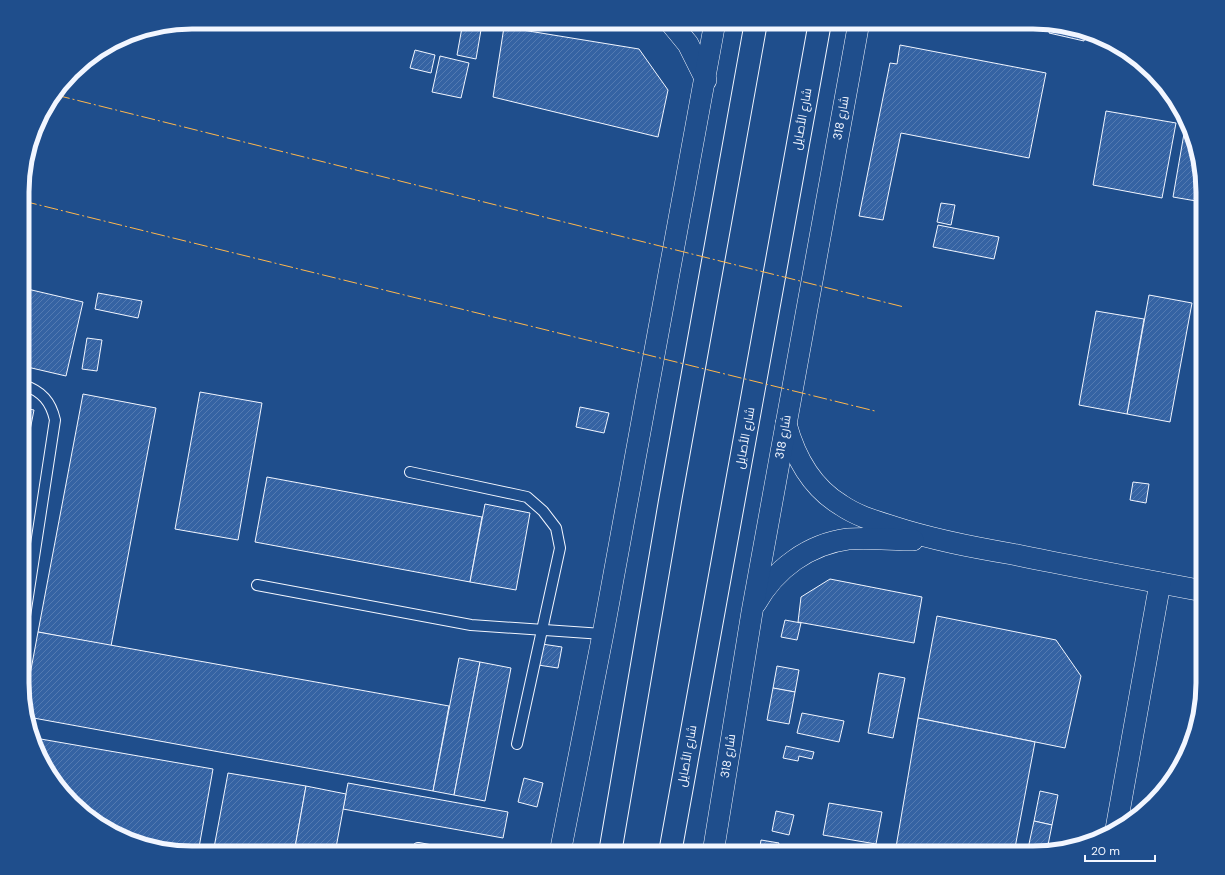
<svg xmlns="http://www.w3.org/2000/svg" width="1225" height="875" viewBox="0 0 1225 875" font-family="'DM Sans',Cairo,sans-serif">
	<defs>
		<pattern id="building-hatch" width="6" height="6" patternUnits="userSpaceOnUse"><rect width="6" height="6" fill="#3563a3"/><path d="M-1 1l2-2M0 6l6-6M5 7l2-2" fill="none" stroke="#537ab1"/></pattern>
	</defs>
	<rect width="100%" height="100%" fill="#1f4e8c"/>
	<!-- building -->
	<g fill="url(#building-hatch)" stroke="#f2f6ff">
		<path d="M463 22 482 24 476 59 457 55Z"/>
		<path d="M1018 22H1042L1041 28 1018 25Z"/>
		<path d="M1051 24 1086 32 1084 41 1049 33Z"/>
		<path d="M504 27 639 49 668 90 658 137 493 97Z"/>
		<path d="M900 45 1046 73 1029 158 901 133 883 220 859 216 890 63 897 64Z"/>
		<path d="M415 50 435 55 431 73 410 68Z"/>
		<path d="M440 56 469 63 461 98 432 92Z"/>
		<path d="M1106 111 1176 123 1162 198 1093 185Z"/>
		<path d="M1186 122 1203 181 1202 202 1173 197Z"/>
		<path d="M941 203 955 205 951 225 937 222Z"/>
		<path d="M938 225 999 237 994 259 933 247Z"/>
		<path d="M23 288 83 302 66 376 23 366Z"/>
		<path d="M98 293 142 301 138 318 95 309Z"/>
		<path d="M1149 295 1192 303 1170 422 1127 414Z"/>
		<path d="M1096 311 1144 319 1127 414 1079 405Z"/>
		<path d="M87 338 102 340 97 371 82 369Z"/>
		<path d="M200 392 262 403 238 540 175 529Z"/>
		<path d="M83 394 156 408 111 646 38 632Z"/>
		<path d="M580 407 609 413 604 433 576 427Z"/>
		<path d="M23 408 34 410 23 466Z"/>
		<path d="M267 477 482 517 470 582 255 542Z"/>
		<path d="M1133 482 1149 484 1146 503 1130 500Z"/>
		<path d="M485 504 530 513 516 590 470 582Z"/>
		<path d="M830 579 922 597 914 643 798 622 801 597Z"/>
		<path d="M937 616 1056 640 1081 676 1065 748 918 718Z"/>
		<path d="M785 620 801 623 797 640 781 637Z"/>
		<path d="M38 632 449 706 433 791 28 717 24 707Z"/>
		<path d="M542 644 562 647 558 668 538 665Z"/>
		<path d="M459 658 480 662 454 795 433 791Z"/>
		<path d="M480 662 511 668 485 801 454 795Z"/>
		<path d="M777 666 799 670 795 692 773 688Z"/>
		<path d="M879 673 905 678 893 738 868 733Z"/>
		<path d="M773 688 795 692 789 724 767 720Z"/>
		<path d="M802 713 844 721 839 742 797 733Z"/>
		<path d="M918 718 1035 742 1014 853H895Z"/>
		<path d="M35 738 213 769 198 853H181L137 844 88 818 45 768Z"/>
		<path d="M786 746 814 752 812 759 799 756 798 761 783 758Z"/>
		<path d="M228 773 306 786 294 853H213Z"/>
		<path d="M524 778 543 783 537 807 518 802Z"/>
		<path d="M348 783 508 812 503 838 343 809Z"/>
		<path d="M306 786 346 794 335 853H294Z"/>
		<path d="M1040 791 1058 795 1052 825 1034 821Z"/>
		<path d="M829 803 882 812 876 844 823 835Z"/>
		<path d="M776 811 794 815 789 835 772 831Z"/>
		<path d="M1034 821 1052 825 1047 850 1027 853Z"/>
		<path d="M761 840 779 843 777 853H759Z"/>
		<path d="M784 846 822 853H783Z"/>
	</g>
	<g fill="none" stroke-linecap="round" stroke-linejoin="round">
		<defs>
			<g id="lane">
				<path d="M23 385C42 391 51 402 55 420L23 629"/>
				<path d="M410 472 527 497 543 511 556 528 560 548 517 744"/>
				<path d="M257 585 471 625 603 634"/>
				<path d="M418 848 444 853"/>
			</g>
			<g id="street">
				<path d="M670 22 688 44 706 80"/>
				<path d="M786 424C795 457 811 487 841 505 857 516 875 521 894 527 934 540 971 547 1012 554 1075 567 1139 579 1203 591"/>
				<path d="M756 603C775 569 809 544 848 539 869 537 892 540 913 540"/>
				<path d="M1116 829 1160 583"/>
				<path d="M560 853 603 634 715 22"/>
				<path d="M713 853 752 612 859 22"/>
			</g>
			<g id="secondary">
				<path d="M610 853 670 501 756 22"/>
				<path d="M670 853 820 22"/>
			</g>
		</defs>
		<!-- lane casing -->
		<use href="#lane" stroke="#f2f6ff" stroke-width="12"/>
		<!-- street casing -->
		<use href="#street" stroke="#f2f6ff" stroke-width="22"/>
		<!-- secondary casing -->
		<use href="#secondary" stroke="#f2f6ff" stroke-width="24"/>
		<!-- lane -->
		<use href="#lane" stroke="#1f4e8c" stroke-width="10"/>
		<!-- street -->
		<use href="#street" stroke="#1f4e8c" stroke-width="21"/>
		<!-- secondary -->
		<use href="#secondary" stroke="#1f4e8c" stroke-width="22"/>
		<!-- power -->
		<g stroke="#ffb74d" stroke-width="1" stroke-dasharray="14 3 2 3" stroke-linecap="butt">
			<path d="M56 95 904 307"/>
			<path d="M23 201 875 411"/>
		</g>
	</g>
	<g text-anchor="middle" stroke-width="3" stroke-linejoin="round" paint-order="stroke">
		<!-- street labels -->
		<g font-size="12" fill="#f2f6ff" stroke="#1f4e8c">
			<text transform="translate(841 118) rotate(-80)" y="4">شارع 318</text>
			<text transform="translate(802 119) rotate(-80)" y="4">شارع الأصايل</text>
			<text transform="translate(783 437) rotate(-80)" y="4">شارع 318</text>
			<text transform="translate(745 438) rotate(-80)" y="4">شارع الأصايل</text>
			<text transform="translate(687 756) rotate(-80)" y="4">شارع الأصايل</text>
			<text transform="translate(728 756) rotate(-81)" y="4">شارع 318</text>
		</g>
	</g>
	<!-- crop -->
	<path d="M0 0H1225V875H0ZM192 29H1033A163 163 0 0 1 1196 192V683A163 163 0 0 1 1033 846H192A163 163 0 0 1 29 683V192A163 163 0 0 1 192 29Z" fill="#1f4e8c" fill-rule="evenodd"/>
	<path fill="none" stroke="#f2f6ff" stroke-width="5" d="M192 29H1033A163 163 0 0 1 1196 192V683A163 163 0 0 1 1033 846H192A163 163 0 0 1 29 683V192A163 163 0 0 1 192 29Z"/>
	<!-- scale -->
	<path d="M1085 855v6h70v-6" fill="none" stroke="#f2f6ff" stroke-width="2"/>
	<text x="1091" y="855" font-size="12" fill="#f2f6ff" stroke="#1f4e8c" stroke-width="3" paint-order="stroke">20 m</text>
</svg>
